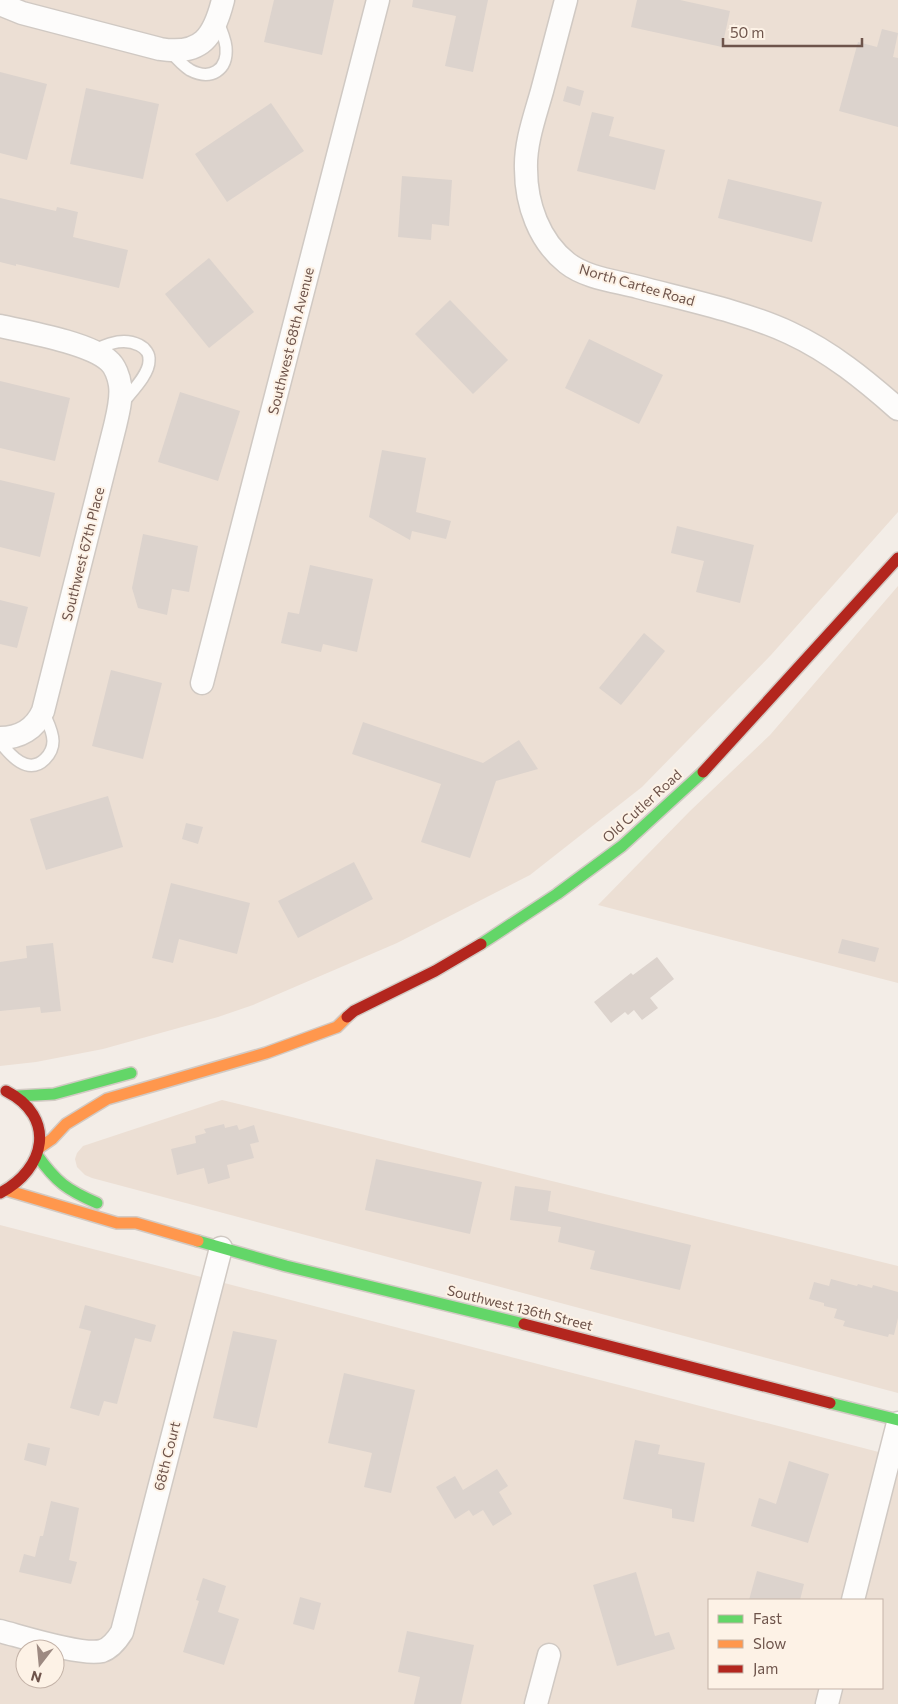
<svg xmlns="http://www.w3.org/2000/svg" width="898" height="1704" viewBox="0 0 898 1704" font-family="Commissioner,sans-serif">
	<rect width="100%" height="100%" fill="#f3ede7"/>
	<!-- residential -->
	<g fill="#ecdfd4" fill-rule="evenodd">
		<path d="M0 0H898V512L771 655 642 787 530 875 397 943 253 1005 218 1017 103 1049 36 1062 0 1066Z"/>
		<path d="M898 586V983L598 905 690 811 770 735Z"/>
		<path d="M222 1100 898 1266V1393L92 1178 85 1175 77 1167 75 1159 77 1153 83 1146Z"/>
		<path d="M0 1225 898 1457V1704H0ZM709 1600H882V1688H709ZM25 1649H55V1679H25Z"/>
	</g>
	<!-- building -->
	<g fill="#dcd3cd">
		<path d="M274 0H334L322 55 264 42Z"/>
		<path d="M413 0H488L473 72 445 66 456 16 412 7Z"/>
		<path d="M637 0H680L730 11 722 47 631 27Z"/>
		<path d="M882 29 898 33 893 57 898 58V127L839 111 858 42 877 47Z"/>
		<path d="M0 72 47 84 27 160 0 153Z"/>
		<path d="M567 86 584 91 580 106 563 101Z"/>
		<path d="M86 88 159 104 143 179 70 164Z"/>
		<path d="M271 103 304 151 227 202 195 154Z"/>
		<path d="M592 112 614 117 609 136 665 150 655 190 577 171Z"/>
		<path d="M402 176 452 180 449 226 432 224 431 240 398 237Z"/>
		<path d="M728 179 822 202 812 242 718 218Z"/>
		<path d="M0 198 56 211 57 207 78 212 73 237 128 250 119 288 16 264V266L0 262Z"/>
		<path d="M209 258 254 312 209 348 165 294Z"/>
		<path d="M450 300 508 360 473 394 415 334Z"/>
		<path d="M589 339 663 375 639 424 565 388Z"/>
		<path d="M0 381 70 398 55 461 0 448Z"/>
		<path d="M180 392 240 411 218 481 158 462Z"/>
		<path d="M382 450 426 458 416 512 451 521 446 539 412 531 410 540 369 517Z"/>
		<path d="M0 480 55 493 40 557 0 547Z"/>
		<path d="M677 526 754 545 740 603 696 592 704 561 671 553Z"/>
		<path d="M143 534 198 546 189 592 172 589 167 615 138 608 132 588Z"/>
		<path d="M310 565 373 579 357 652 323 644 321 652 281 643 288 612 299 614Z"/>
		<path d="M0 600 28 607 17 648 0 644Z"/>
		<path d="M644 633 665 651 621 705 599 688Z"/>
		<path d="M111 670 162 683 143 759 92 746Z"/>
		<path d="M363 722 483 763 519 740 538 769 496 781 470 858 421 842 441 784 352 754Z"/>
		<path d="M108 796 123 847 46 870 30 819Z"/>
		<path d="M186 823 203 827 198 844 182 839Z"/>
		<path d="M354 862 373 899 298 938 278 901Z"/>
		<path d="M171 883 250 903 237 954 179 939 173 963 152 958Z"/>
		<path d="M842 939 879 948 875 962 838 953Z"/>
		<path d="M53 943 61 1011 41 1013 40 1007 0 1011V962L27 958 26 946Z"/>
		<path d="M657 957 674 979 650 998 658 1008 642 1020 634 1010 628 1015 625 1012 611 1023 594 1002 631 973 633 975Z"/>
		<path d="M224 1124 225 1128 237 1125 239 1130 254 1125 259 1142 250 1144 254 1158 227 1165 230 1178 208 1184 204 1168 177 1175 171 1149 196 1143 195 1136 206 1133 204 1129Z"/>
		<path d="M376 1159 482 1182 470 1234 365 1210Z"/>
		<path d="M515 1186 551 1191 548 1211 691 1245 680 1290 590 1269 595 1251 558 1242 561 1227 510 1220Z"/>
		<path d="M831 1279 857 1286 858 1284 872 1288 873 1285 898 1292V1318L894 1335 889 1334 888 1337 843 1326 845 1321 834 1318 837 1309 824 1306V1303L809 1299 814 1282 829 1286Z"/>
		<path d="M85 1305 156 1325 151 1342 135 1338 117 1404 104 1401 99 1416 70 1408 91 1331 79 1328Z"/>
		<path d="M233 1331 277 1340 257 1428 213 1418Z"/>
		<path d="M344 1373 415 1390 391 1493 364 1487 372 1453 328 1443Z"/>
		<path d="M635 1440 660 1445 658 1454 705 1463 694 1522 672 1518V1509L623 1499Z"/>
		<path d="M28 1443 50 1448 46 1466 24 1460Z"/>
		<path d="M789 1461 829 1474 808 1543 751 1526 759 1498 776 1504Z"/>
		<path d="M497 1469 508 1486 499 1492 512 1514 493 1526 483 1510 473 1516 469 1510 455 1519 436 1487 455 1476 463 1490Z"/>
		<path d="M51 1501 79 1508 69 1560 77 1562 71 1584 19 1572 24 1554 35 1557 40 1536H43Z"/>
		<path d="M757 1571 804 1584 800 1600H749Z"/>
		<path d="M636 1572 655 1636 669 1632 675 1649 617 1666 593 1585Z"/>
		<path d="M203 1578 226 1586 218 1612 239 1619 224 1665 183 1652 199 1601 196 1600Z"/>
		<path d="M300 1597 321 1603 314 1630 293 1624Z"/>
		<path d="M407 1631 474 1645 461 1704H414L420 1677 398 1672Z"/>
	</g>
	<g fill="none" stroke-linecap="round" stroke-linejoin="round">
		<defs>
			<g id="lane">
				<path d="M170 51C176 58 182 65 190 70 211 81 228 70 226 47 225 38 221 29 217 20"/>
				<path d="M94 350C109 344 123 337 139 345 145 348 150 354 149 361 149 375 130 393 122 404"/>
				<path d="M0 742C10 755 28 776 45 759 50 754 53 748 53 741 53 731 47 721 43 711"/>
			</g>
			<g id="street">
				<path d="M566 0C558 31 550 61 542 91 535 116 525 143 526 169 526 204 539 241 567 263 586 278 615 281 638 287 687 300 745 312 790 333 831 352 865 380 898 409"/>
				<path d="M0 4 22 13 160 49C202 56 214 36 223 0"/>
				<path d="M0 326C27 332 90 343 109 361 115 366 119 377 120 385 122 398 118 413 115 426L43 711C35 729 20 738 0 738"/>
				<path d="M202 683 378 0"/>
				<path d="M853 1600 898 1423"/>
				<path d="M0 1631C23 1637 82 1656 102 1651 111 1648 117 1640 122 1632L221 1248"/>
				<path d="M536 1704 549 1655"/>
				<path d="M827 1704 831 1688"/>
			</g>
			<g id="fast">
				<path d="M481 944 557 894 622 846 703 772"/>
				<path d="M18 1096 54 1094 131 1073"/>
				<path d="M37 1155C56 1182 67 1190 97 1203"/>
				<path d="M198 1241 286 1266 524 1324"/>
				<path d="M830 1403 898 1420"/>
			</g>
			<g id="slow">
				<path d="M39 1148 52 1139 66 1124 107 1099 266 1053 337 1027 347 1017"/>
				<path d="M6 1190 117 1223H136L198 1241"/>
			</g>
			<g id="jam">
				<path d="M703 772 898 558"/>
				<path d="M347 1017 354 1011 435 971 481 944"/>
				<path d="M0 1193C46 1169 57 1117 6 1091"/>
				<path d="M524 1324 830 1403"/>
			</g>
		</defs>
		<!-- lane casing -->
		<use href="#lane" stroke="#d0c9c3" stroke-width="14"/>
		<!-- street casing -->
		<use href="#street" stroke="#d0c9c3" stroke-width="25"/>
		<!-- fast casing -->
		<use href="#fast" stroke="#d2cac4" stroke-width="14"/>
		<!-- slow casing -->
		<use href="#slow" stroke="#d2cac4" stroke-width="14"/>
		<!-- jam casing -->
		<use href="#jam" stroke="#d2cac4" stroke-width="14"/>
		<!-- lane -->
		<use href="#lane" stroke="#fdfcfb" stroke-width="11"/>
		<!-- street -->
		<use href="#street" stroke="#fdfcfb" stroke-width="22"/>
		<!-- fast -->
		<use href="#fast" stroke="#63d668" stroke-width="11"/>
		<!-- slow -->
		<use href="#slow" stroke="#ff974d" stroke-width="11"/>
		<!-- jam -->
		<use href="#jam" stroke="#b3261e" stroke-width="11"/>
	</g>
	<g text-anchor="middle" stroke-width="4" stroke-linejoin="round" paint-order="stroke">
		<!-- street labels -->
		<g font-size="14" fill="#6e544b" stroke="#fdf2e6">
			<text transform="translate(637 285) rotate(16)" y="5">North Cartee Road</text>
			<text transform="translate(291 341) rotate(-76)" y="5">Southwest 68th Avenue</text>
			<text transform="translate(83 554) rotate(-76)" y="5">Southwest 67th Place</text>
			<text transform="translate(642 806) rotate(-42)" y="5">Old Cutler Road</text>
			<text transform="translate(520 1308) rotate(14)" y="5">Southwest 136th Street</text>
			<text transform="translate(167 1456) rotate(-76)" y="5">68th Court</text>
		</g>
	</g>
	<!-- legend -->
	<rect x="708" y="1599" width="175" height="90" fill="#fdf2e6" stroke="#c4b3a8"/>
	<rect x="718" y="1615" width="25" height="8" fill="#63d668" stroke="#c4b3a8"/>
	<text x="753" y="1624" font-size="15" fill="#6e544b">Fast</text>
	<rect x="718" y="1640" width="25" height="8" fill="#ff974d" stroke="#c4b3a8"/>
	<text x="753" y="1649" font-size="15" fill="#6e544b">Slow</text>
	<rect x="718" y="1665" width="25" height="8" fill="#b3261e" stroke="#c4b3a8"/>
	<text x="753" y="1674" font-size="15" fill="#6e544b">Jam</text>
	<!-- north arrow -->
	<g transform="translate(40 1664) rotate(196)"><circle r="24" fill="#fdf2e6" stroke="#c4b3a8"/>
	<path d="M0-4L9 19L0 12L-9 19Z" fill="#9d8a82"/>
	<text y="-8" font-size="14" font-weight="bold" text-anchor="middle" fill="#6e544b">N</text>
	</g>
	<!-- scale -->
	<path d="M723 38v8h139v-8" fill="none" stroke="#6e544b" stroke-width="2.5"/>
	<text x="730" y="38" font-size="15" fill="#6e544b" stroke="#fdf2e6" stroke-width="4" paint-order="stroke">50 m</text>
</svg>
